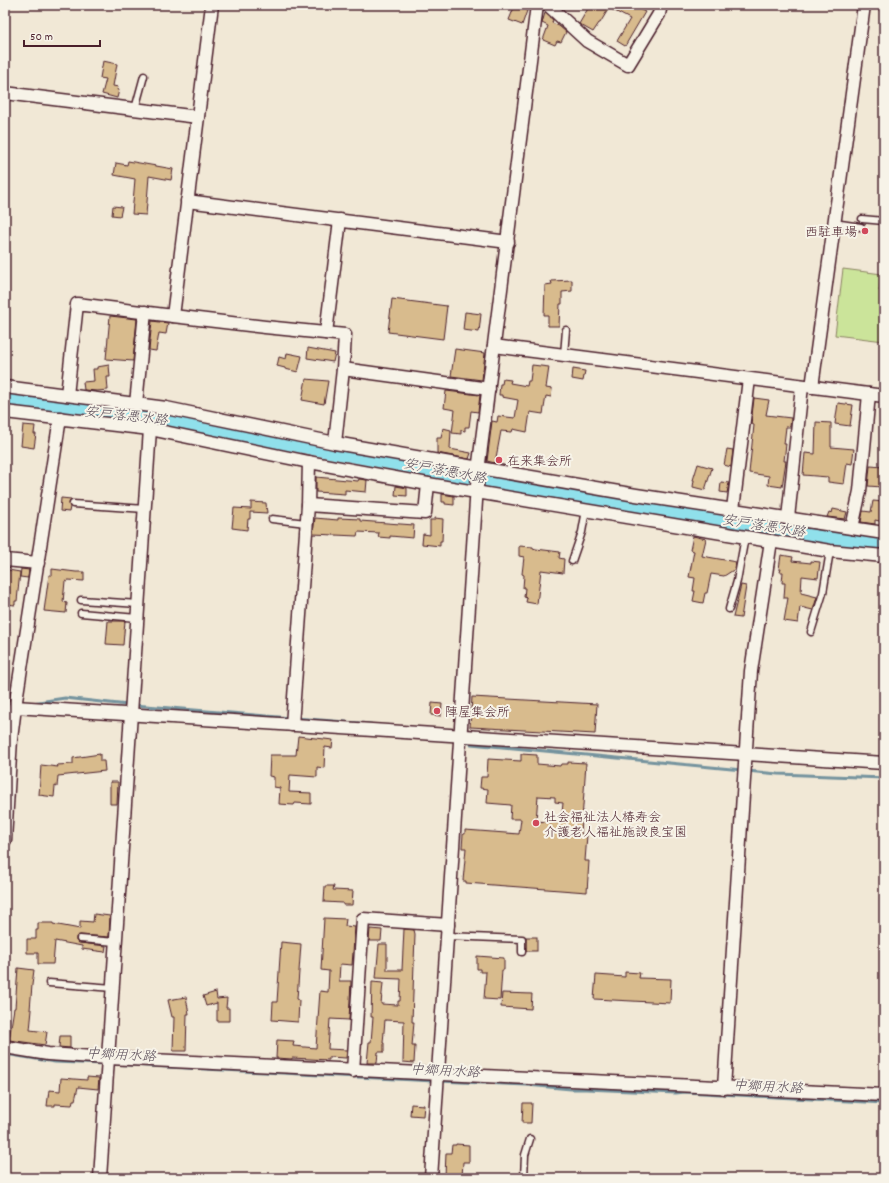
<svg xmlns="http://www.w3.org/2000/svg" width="889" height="1183" viewBox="0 0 889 1183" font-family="Dekko,'Klee One',sans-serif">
	<rect width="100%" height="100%" fill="#f1e8d6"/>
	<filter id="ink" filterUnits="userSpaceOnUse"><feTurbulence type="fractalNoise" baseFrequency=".025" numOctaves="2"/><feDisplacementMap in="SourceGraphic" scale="8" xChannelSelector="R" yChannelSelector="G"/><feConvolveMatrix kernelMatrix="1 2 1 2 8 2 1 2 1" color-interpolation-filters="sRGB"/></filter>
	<g filter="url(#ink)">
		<!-- green -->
		<path fill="#cbe49a" stroke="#8a8262" d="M843 269 882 274 879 291 884 292V341L835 335Z"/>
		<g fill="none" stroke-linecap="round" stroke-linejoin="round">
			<!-- stream -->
			<g stroke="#74939e" stroke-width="3">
				<path d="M32 703 65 698 128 705"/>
				<path d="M134 705 290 718"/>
				<path d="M5 706H13"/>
				<path d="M295 718 371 724"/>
				<path d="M466 741 471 744 742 770"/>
				<path d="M747 771 778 774 884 778"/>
				<path d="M5 1054 55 1062 105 1064"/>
				<path d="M110 1064 434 1081"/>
				<path d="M440 1081 527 1085 571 1089H586L676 1093 685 1092 884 1103"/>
			</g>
			<!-- river -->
			<path stroke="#90e0eb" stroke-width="18" d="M5 401 180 421 633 506 884 543"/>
		</g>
		<!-- building -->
		<g fill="#d8bb8d" stroke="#4a1f2b" fill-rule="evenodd">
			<path d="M515 5H529L522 25 509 20Z"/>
			<path d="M590 5H631L645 12 625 46 617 41 630 19 609 8 600 23H599L593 32 579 24Z"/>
			<path d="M545 13 553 20 552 23 559 26 566 32 561 42 557 41 555 45 543 40 548 26 542 23Z"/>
			<path d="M103 61 117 64 113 86 118 87 117 90H119L117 98 102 94 106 79 100 78Z"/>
			<path d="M128 161 173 169 171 180 149 176 146 215 132 214 135 179 114 175 116 163 127 165Z"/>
			<path d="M113 206 122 207 120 216 112 215Z"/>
			<path d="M572 280V291L562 292V304H560L559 326H548V315H544L545 285 552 284 551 281Z"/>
			<path d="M392 299 447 306 443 339 388 332Z"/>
			<path d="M465 312 481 314 479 332 463 330Z"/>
			<path d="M110 316 137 319 133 361 106 359Z"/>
			<path d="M152 321 168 323 166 334 159 333 156 351 149 350Z"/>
			<path d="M308 348 335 353 333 362 307 358Z"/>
			<path d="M455 349 485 353 482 380 451 376Z"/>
			<path d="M287 353 302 356 298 372 285 369V368L277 366 279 357 286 359Z"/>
			<path d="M109 365 110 377H107L108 390 97 391 84 390 83 382 94 381 93 369H97V367Z"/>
			<path d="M532 365 549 367 546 388 552 389 551 397 546 396 543 414 530 412 527 432 513 429 512 432 501 431 495 463 487 461 492 421 497 422 498 416 515 418 518 400 502 397V395H499L500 384H502L503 379 511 380 510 383 527 386 528 381H530Z"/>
			<path d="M573 369 585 371 583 381 572 379Z"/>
			<path d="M306 379 328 381 324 404 302 400Z"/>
			<path d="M446 391 480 395 478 412 471 411 469 427H465V431L461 430V434L452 433 455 410 444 408Z"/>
			<path d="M754 398 769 400 766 415 791 418 790 427H786L784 444H786L784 461H786L782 487 768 485 769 476 749 473 754 425 751 424Z"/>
			<path d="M838 403 853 405 850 426 835 424Z"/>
			<path d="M816 422 831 423V447L854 449 852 464 847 463 844 484 828 482V477L803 475 805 453 815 454Z"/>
			<path d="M23 425 35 426 34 434H36L34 448 21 446Z"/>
			<path d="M443 428 451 430 450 449 471 453 469 459 437 453V438H441Z"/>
			<path d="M727 449 733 450 731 467 724 465Z"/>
			<path d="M698 464 712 468 705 490 693 487 694 480H693Z"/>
			<path d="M870 466 884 467 882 487 868 486Z"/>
			<path d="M316 477 358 481 359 479 367 480 366 492 345 490V494L316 492Z"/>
			<path d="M721 482 729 483 727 493 720 492Z"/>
			<path d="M396 486 407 488V496L395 495Z"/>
			<path d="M442 494 454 496V505L445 504V502H442Z"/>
			<path d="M61 498 71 499 69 503 70 507 69 512 60 511Z"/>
			<path d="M873 501 884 502V522L875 520V524L861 522 863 511 871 512Z"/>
			<path d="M251 502 266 503 267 513 250 512V519H248L247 530 232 528 234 508 251 509Z"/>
			<path d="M833 509 847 512 845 519 827 517 829 512 832 513Z"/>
			<path d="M315 518 338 520V518L360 519V521L414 525 413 538 390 536V538L378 537 379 533 358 532 357 536 313 534Z"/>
			<path d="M435 518 443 519 442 541H440V546L422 544 423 534 430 535V520H435Z"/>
			<path d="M693 536 706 539 702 556 736 562 735 569 724 576 711 574 707 593H705L703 603 693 601 695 591H693L695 578 689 577 694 551 690 550Z"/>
			<path d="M519 546 533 547V548L536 549 560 552 559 558 564 559 563 573 541 570 537 604 526 602 527 598 524 597 525 588H523L524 575 522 574 524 557 519 556Z"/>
			<path d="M781 555 793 557 792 561 811 563V561L820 562 818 578 802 576 801 593 817 597 813 610 800 607 798 623 784 621 788 598H784L785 583H782L783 572H780L781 569H779Z"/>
			<path d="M21 569 29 570 28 578 20 577Z"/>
			<path d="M52 569 76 572H84V581L68 580 67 582 65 581 63 602 67 603 66 613 44 611 49 575H52Z"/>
			<path d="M8 570 20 572 17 601H15V605L6 604V601H5Z"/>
			<path d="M741 585 746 586 741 618 733 617Z"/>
			<path d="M108 621H125L123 645 106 644Z"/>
			<path d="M472 697 597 704 595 734 470 727Z"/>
			<path d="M432 703 442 704 441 716 431 715Z"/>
			<path d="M298 736 333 740 332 748 325 747 324 768 317 767V777L290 775 289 792 311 793V804L295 803 294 805 279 804 280 788 274 787V777L269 776 270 755H296Z"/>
			<path d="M100 754V761H104L105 771 58 776 57 787 55 786 54 797 39 795 41 765 58 767 57 765 73 764V758Z"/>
			<path d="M521 754 537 755V764L560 766 561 764H568V762L586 763 581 834 587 835 585 861H589L587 892 466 883V881H463L466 848H462L463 834H465V830L519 834 521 819H510L511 805 487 803 488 789 480 788 481 777H487L488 759 521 761ZM538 796 555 797V802L563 803 561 823 536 821Z"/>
			<path d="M110 782H118L117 804H110Z"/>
			<path d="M325 886H334L333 890 353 891 352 905H343V903L324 902Z"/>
			<path d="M94 914 110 916 109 937 80 935 76 937V941L80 943 106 946 105 952 82 949V946L55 941 53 964H38V953H27V939H36V930H38V923H53V924L80 929V921L93 922Z"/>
			<path d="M324 918 346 919 345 926 355 927 352 965 340 964 339 981H351L349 1020 330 1019 328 1049 347 1050 346 1058 329 1057V1060L292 1058V1059L276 1058 277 1040 294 1041 293 1046 316 1048 320 991 328 992 329 971 321 970Z"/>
			<path d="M370 929 382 930 381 941H369Z"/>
			<path d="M404 929 414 930 415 934 412 1022H414L412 1046H415L414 1063 403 1062 404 1021 385 1020 383 1043H384V1052H378L377 1063H367L369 1042H371L373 1017H371L372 982 383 983 381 1004 398 1005V1001H400L401 979 376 978 379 944H387V970H402Z"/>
			<rect x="526" y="937" width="11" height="14"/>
			<path d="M281 942 301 944 297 999 299 1000 298 1022 272 1020 273 1002H277Z"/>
			<path d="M477 956 504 958V970H502L500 1000 484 999 486 972H480V969H477Z"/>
			<path d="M18 968 34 970 32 985 30 1010H32L30 1030 47 1032 45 1045 9 1040 14 1008H15Z"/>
			<path d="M625 972 640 973 639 978 671 979 670 1003 594 999 596 975 625 977Z"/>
			<path d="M216 992 217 999 227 998 226 1008H229V1021H217V1003L206 1006 203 996Z"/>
			<path d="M502 993 532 994 531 1009 501 1007Z"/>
			<path d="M186 997 189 1014H187L186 1051H173L174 1017H172L168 1000Z"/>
			<path d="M60 1036H70V1048L59 1047Z"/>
			<path d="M87 1077 99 1078 98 1089 78 1087 75 1100H73L72 1105 55 1104V1106H47L49 1090 60 1091 61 1078 87 1080Z"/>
			<path d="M523 1103H532L531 1123H522Z"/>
			<path d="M411 1104 424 1105 423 1116 410 1115Z"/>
			<path d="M456 1144 469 1145V1162H463L462 1177H460V1178H447V1176H445L446 1153H451L452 1145H456Z"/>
		</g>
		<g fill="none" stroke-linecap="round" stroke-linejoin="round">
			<defs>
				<g id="service">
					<path d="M135 109 144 76"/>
					<path d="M862 219 884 221"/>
					<path d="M834 223 861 227"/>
					<path d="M564 355 566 330"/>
					<path d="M73 504 145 509"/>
					<path d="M272 519 306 523"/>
					<path d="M572 561 582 532 586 510"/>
					<path d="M81 600 138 604"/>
					<path d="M729 609 737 581 745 537"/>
					<path d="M81 613 137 618"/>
					<path d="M811 632 823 593 830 551"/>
					<path d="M447 936 522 939V952"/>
					<path d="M80 939 116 942"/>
					<path d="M49 983 113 988"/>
					<path d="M524 1178 525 1155 530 1139"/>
				</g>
				<g id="minor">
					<path d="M212 5 173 316 265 327 345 335 343 369 335 443 636 495 884 533"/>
					<path d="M548 5 587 41 628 65 659 14 661 5"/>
					<path d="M5 93 198 117"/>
					<path d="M187 201 508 242"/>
					<path d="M326 333 340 220"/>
					<path d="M494 346 884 396"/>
					<path d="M343 369 489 389"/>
					<path d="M5 387 166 408 335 443"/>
					<path d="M812 387 864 5"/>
					<path d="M67 395 77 304 173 316"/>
					<path d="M136 404 145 312"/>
					<path d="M5 412 150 429 309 462 428 484 830 551 884 556"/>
					<path d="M308 505 425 513 428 484"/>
					<path d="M733 509 749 379"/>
					<path d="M788 518 802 386"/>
					<path d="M852 528 860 491 869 394"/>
					<path d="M5 560 38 563"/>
					<path d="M15 707 884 763"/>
					<path d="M292 725 308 505 309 462"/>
					<path d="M5 840 11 739 15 707 60 418"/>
					<path d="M5 1047 48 1054 109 1058 884 1095"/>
					<path d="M353 1071 363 919 448 925"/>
					<path d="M724 1088 751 671 771 541"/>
					<path d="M100 1178 150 429"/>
					<path d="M431 1178 478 471 537 5"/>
				</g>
			</defs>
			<!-- service casing -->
			<use href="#service" stroke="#4a1f2b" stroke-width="9"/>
			<!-- minor casing -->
			<use href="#minor" stroke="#4a1f2b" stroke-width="15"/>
			<!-- service -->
			<use href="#service" stroke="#f7f3e8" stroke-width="6"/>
			<!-- minor -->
			<use href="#minor" stroke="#f7f3e8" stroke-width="12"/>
		</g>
	</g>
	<!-- markers -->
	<g fill="#d1495b" stroke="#f7f3e8" stroke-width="1.5">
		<circle cx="865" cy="231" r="4"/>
		<circle cx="499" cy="460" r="4"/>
		<circle cx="437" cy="711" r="4"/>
		<circle cx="536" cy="823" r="4"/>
	</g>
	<g text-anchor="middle" stroke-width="4" stroke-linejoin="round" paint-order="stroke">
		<!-- poi labels -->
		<g font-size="13" fill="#4a1f2b" stroke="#f7f3e8" text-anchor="start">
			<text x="857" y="236" text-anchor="end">西駐車場</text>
			<text x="507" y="465">在来集会所</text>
			<text x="445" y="716">陣屋集会所</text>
			<text x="544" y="821">社会福祉法人椿寿会<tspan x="544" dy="15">介護老人福祉施設良宝園</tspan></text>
		</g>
		<!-- water labels -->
		<g font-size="14" font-style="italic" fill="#5c4f5b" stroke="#f7f3e8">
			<text transform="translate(126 415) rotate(6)" y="5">安戸落悪水路</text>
			<text transform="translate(445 470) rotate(11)" y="5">安戸落悪水路</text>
			<text transform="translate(764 525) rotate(9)" y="5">安戸落悪水路</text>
			<text transform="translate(121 1054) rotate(3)" y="5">中郷用水路</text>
			<text transform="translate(445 1070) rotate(3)" y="5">中郷用水路</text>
			<text transform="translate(768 1086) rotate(3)" y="5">中郷用水路</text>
		</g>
	</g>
	<!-- margin -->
	<rect width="889" height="1183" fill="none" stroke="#f7f3e8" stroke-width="20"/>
	<rect x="10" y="10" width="869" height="1163" fill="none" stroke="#4a1f2b" stroke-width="1.5" filter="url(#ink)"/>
	<!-- scale -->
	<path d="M24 40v6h76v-6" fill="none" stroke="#4a1f2b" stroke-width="2"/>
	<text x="30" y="40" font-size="12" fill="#4a1f2b" stroke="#f7f3e8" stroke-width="3" paint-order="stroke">50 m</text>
</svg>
